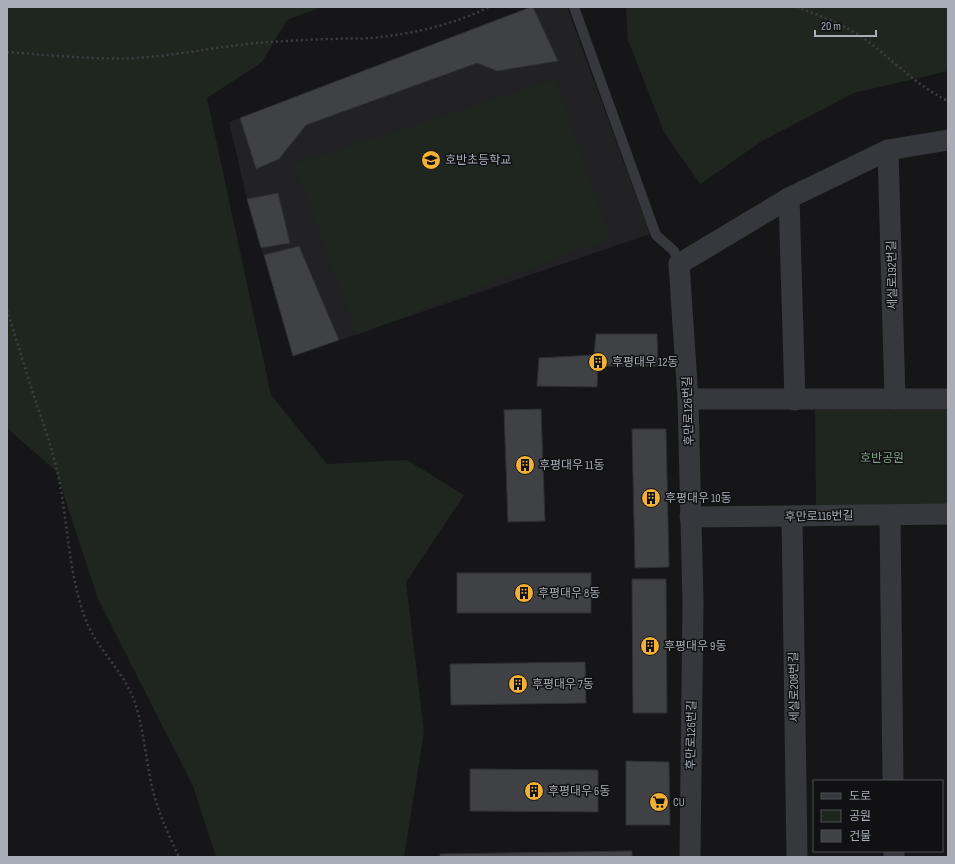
<svg xmlns="http://www.w3.org/2000/svg" width="955" height="864" viewBox="0 0 955 864" font-family="'Sofia Sans Condensed','Noto Sans KR',sans-serif">
	<rect width="100%" height="100%" fill="#161618"/>
	<!-- built -->
	<path fill="#222225" d="M531 7H567L650 234 293 356 247 199 229 122Z"/>
	<!-- green -->
	<g fill="#1e261f">
		<path d="M7 7H322L287 20 262 62 207 98 271 395 327 464 407 460 464 495 406 582 424 732 404 857H216L193 786 98 599 56 471 7 428Z"/>
		<path d="M626 7H948V71L854 93 762 141 700 184 664 132 628 40Z"/>
		<path d="M555 79 610 238 357 335 294 164Z"/>
		<path d="M815 410H948V506L816 507Z"/>
	</g>
	<!-- building -->
	<g fill="#404145" stroke="#303034">
		<path d="M531 7H533L558 61 497 71 477 63 306 125 279 159 256 169 240 118Z"/>
		<path d="M278 193 290 243 261 248 247 199Z"/>
		<path d="M299 246 339 340 293 356 264 255Z"/>
		<path d="M596 334H657L658 366H598L597 387 537 386 539 358 594 355Z"/>
		<path d="M541 409 545 521 508 522 504 410Z"/>
		<path d="M632 429H666L669 567 635 568Z"/>
		<rect x="457" y="573" width="134" height="40"/>
		<path d="M632 579H666L667 713H633Z"/>
		<path d="M585 662 586 703 451 705 450 664Z"/>
		<path d="M626 761 669 762 670 825H626Z"/>
		<path d="M470 769 598 770V812L470 811Z"/>
		<path d="M632 851V857H440V854Z"/>
	</g>
	<g fill="none" stroke-linecap="round" stroke-linejoin="round">
		<!-- path -->
		<g stroke="#3d3f44" stroke-width="2.5" stroke-dasharray="2 3" stroke-linecap="butt">
			<path d="M797 7C818 15 840 23 859 35 890 56 913 84 948 101"/>
			<path d="M7 52C50 55 94 60 137 58 181 55 225 45 269 42 291 41 312 39 333 39 346 38 359 39 372 38 412 34 453 25 489 7"/>
			<path d="M7 310C17 342 27 374 37 406 45 428 53 452 58 475 68 521 68 570 84 615 95 649 126 672 136 706 144 733 146 760 152 787 158 812 168 834 179 857"/>
		</g>
		<!-- service -->
		<path stroke="#37383d" stroke-width="10" d="M574 7 656 235 674 251 679 264"/>
		<!-- minor -->
		<g stroke="#37383d" stroke-width="21">
			<path d="M888 150 895 399"/>
			<path d="M789 198 795 400"/>
			<path d="M688 399H948"/>
			<path d="M890 515 893 781"/>
			<path d="M792 516 797 857"/>
			<path d="M690 517 948 514"/>
			<path d="M894 851V857"/>
			<path d="M690 857 693 602 688 399 679 264 789 198 888 150 948 140"/>
		</g>
	</g>
	<!-- icons -->
	<defs>
		<symbol id="school-disc" viewBox="-11 -11 22 22"><circle r="9.5" fill="#f2b134" stroke="#111113"/><path d="M0-5L7-2L0 1L-7-2ZM-4 1L0 2.5L4 1V4Q0 6-4 4Z" fill="#111"/></symbol>
		<symbol id="building-disc" viewBox="-11 -11 22 22"><circle r="9.5" fill="#f2b134" stroke="#111113"/><path d="M-4-6H4V6H1V3H-1V6H-4ZM-2.5-4.3h1.7v1.8h-1.7ZM.8-4.3h1.7v1.8H.8ZM-2.5-1h1.7V.8h-1.7ZM.8-1h1.7V.8H.8Z" fill="#111"/></symbol>
		<symbol id="supermarket-disc" viewBox="-11 -11 22 22"><circle r="9.5" fill="#f2b134" stroke="#111113"/><path d="M-6-5.5h2.5l.6 2H6L4.5 2H-2.5L-4.4-4H-6ZM-1.5 3.2a1.3 1.3 0 1 0 .1 0ZM3 3.2a1.3 1.3 0 1 0 .1 0Z" fill="#111"/></symbol>
	</defs>
	<g fill-rule="evenodd">
		<use href="#school-disc" x="420" y="149" width="22" height="22"/>
		<use href="#building-disc" x="587" y="351" width="22" height="22"/>
		<use href="#building-disc" x="514" y="454" width="22" height="22"/>
		<use href="#building-disc" x="640" y="487" width="22" height="22"/>
		<use href="#building-disc" x="513" y="582" width="22" height="22"/>
		<use href="#building-disc" x="639" y="635" width="22" height="22"/>
		<use href="#building-disc" x="507" y="673" width="22" height="22"/>
		<use href="#building-disc" x="523" y="780" width="22" height="22"/>
		<use href="#supermarket-disc" x="648" y="791" width="22" height="22"/>
	</g>
	<g text-anchor="middle" stroke-width="3" stroke-linejoin="round" paint-order="stroke">
		<!-- poi labels -->
		<g font-size="12" fill="#a8adb8" stroke="#111113" text-anchor="start">
			<text x="445" y="164">호반초등학교</text>
			<text x="612" y="366">후평대우 12동</text>
			<text x="539" y="469">후평대우 11동</text>
			<text x="665" y="502">후평대우 10동</text>
			<text x="538" y="597">후평대우 8동</text>
			<text x="664" y="650">후평대우 9동</text>
			<text x="532" y="688">후평대우 7동</text>
			<text x="548" y="795">후평대우 6동</text>
			<text x="673" y="806">CU</text>
		</g>
		<!-- street labels -->
		<g font-size="12" fill="#a8adb8" stroke="#111113">
			<text transform="translate(892 275) rotate(-91)" y="4">세실로192번길</text>
			<text transform="translate(688 411) rotate(-92)" y="4">후만로126번길</text>
			<text transform="translate(819 516) rotate(-1)" y="4">후만로116번길</text>
			<text transform="translate(794 687) rotate(-91)" y="4">세실로208번길</text>
			<text transform="translate(691 735) rotate(-89)" y="4">후만로126번길</text>
		</g>
		<!-- park labels -->
		<g font-size="12" fill="#7fa381" stroke="#111113">
			<text x="882" y="462">호반공원</text>
		</g>
	</g>
	<!-- border -->
	<rect width="955" height="864" fill="none" stroke="#a8adb8" stroke-width="16"/>
	<!-- legend -->
	<rect x="813" y="780" width="130" height="72" fill="#111113" stroke="#4d4f55"/>
	<rect x="821" y="793" width="20" height="6" fill="#37383d" stroke="#4d4f55"/>
	<text x="849" y="800" font-size="12" fill="#a8adb8">도로</text>
	<rect x="821" y="810" width="20" height="12" fill="#1e261f" stroke="#4d4f55"/>
	<text x="849" y="820" font-size="12" fill="#a8adb8">공원</text>
	<rect x="821" y="830" width="20" height="12" fill="#404145" stroke="#4d4f55"/>
	<text x="849" y="840" font-size="12" fill="#a8adb8">건물</text>
	<!-- scale -->
	<path d="M815 30v6h61v-6" fill="none" stroke="#a8adb8" stroke-width="2"/>
	<text x="821" y="30" font-size="12" fill="#a8adb8" stroke="#111113" stroke-width="3" paint-order="stroke">20 m</text>
</svg>
